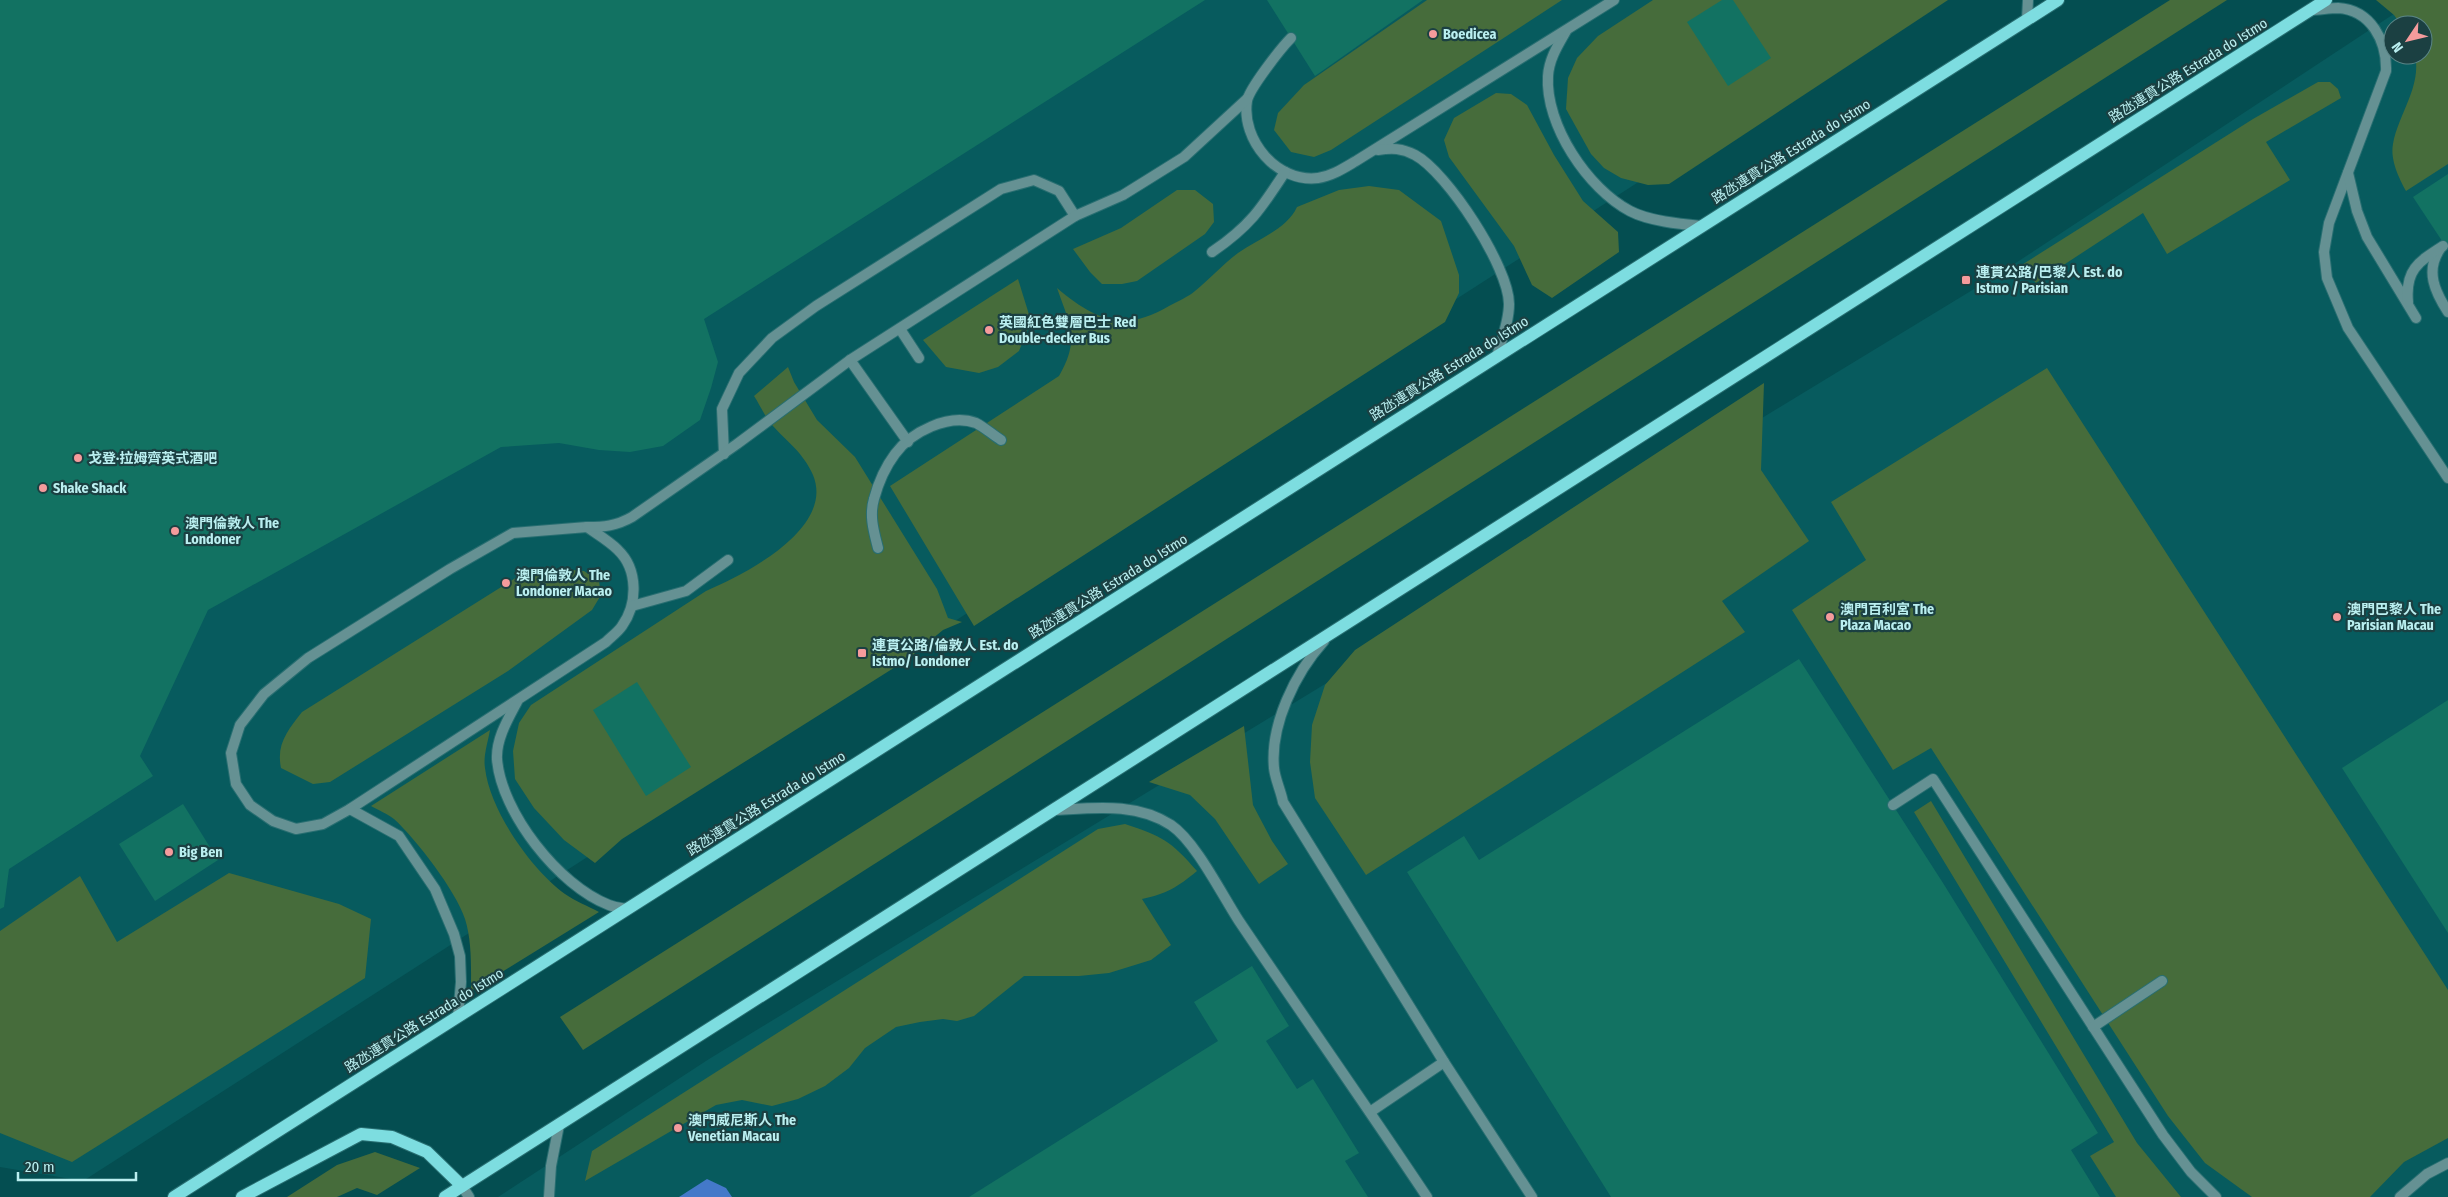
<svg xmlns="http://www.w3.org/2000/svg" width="2448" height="1197" viewBox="0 0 2448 1197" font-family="'Fira Sans Condensed','Noto Sans SC',sans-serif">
	<rect width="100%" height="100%" fill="#044e51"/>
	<!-- built -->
	<g fill="#075b5e" fill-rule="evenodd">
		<path d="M0 0H1922L83 1181 0 1167Z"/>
		<path d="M2415 0H2448V1197H498L709 1059 2002 272ZM2393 25H2423V55H2393Z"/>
	</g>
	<!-- green -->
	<g fill="#466c3b">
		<path d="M1427 0H1562L1331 150 1314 157 1291 152 1274 130 1278 113 1304 85Z"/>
		<path d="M1653 0H1948L1669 184 1648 185 1621 178 1604 168 1591 154 1566 109 1568 78 1577 58 1598 36Z"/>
		<path d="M2170 0H2227L583 1050 560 1017Z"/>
		<path d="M2376 0H2448V164L2406 191C2399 178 2390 160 2393 144 2398 115 2422 86 2415 55H2423V25H2401L2394 15Z"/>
		<path d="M2318 82H2330L2338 89 2341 98 2266 142 2290 180 2167 254 2143 213 2036 283 2020 266 2253 119Z"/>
		<path d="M1496 93 1511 94 1527 105 1554 155 1583 201 1618 232 1619 252 1552 298 1532 285 1514 246 1449 157 1444 140 1454 118Z"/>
		<path d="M1369 186 1399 190 1441 221 1459 275V293L1445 322 974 626 890 486 1059 376C1080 340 1070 325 1057 288 1095 320 1124 333 1169 306 1178 301 1188 297 1195 291 1210 279 1223 264 1238 253 1258 239 1287 229 1297 207L1339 190Z"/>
		<path d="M1177 190H1195L1213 204 1214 222 1205 234 1137 281 1122 284H1102L1090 272 1073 249 1121 228Z"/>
		<path d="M1018 279 1031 321 1019 351 998 367 979 373 946 367 923 340Z"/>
		<path d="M788 367 794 382 817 420 855 457 937 589 948 618 962 622 943 630 908 659 622 839 595 863 564 840 534 808 515 779 513 751 519 723 531 705 706 591C746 574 835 528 813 475 803 452 787 442 772 425 765 417 760 405 754 396Z"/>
		<path d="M2047 368 2448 990V1138L2404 1162 2370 1197H2252L2205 1163 2168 1116 1931 748 1893 770 1792 610 1866 560 1831 502Z"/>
		<path d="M1764 383 1761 470 1809 541 1722 601 1745 632 1366 875 1315 798 1310 762 1312 725 1325 685 1355 650Z"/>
		<path d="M537 567 584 571 599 581 601 595 592 610 508 671 330 782 313 784 281 768C276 744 288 730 302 712L525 572Z"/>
		<path d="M1244 726 1253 805 1272 841 1288 864 1259 884 1215 819 1190 795 1149 782Z"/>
		<path d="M490 730C488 742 483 756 485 768 490 811 531 869 565 894 575 901 588 906 599 912L471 991C471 967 472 941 465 919 456 891 416 839 394 819 388 814 378 810 371 806Z"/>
		<path d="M1931 801 2137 1143 2181 1197H2116L2090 1156 2114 1142 1914 812Z"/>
		<path d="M1125 824C1162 836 1171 841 1197 871 1178 887 1166 894 1142 899L1171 945 1151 960 1109 973 1079 976H1024L974 1016 957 1021 943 1019 920 1022 896 1027 865 1048 849 1068 825 1086 798 1099 772 1106 742 1100 716 1105 585 1181 592 1151 1098 829Z"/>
		<path d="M229 873 339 904 371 919 365 978 72 1162 0 1133V931L80 876 117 942Z"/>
		<path d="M375 1152 420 1168 377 1195 357 1188 337 1197H287L337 1165Z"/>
	</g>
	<!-- water -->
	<path fill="#4479c9" d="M707 1179 726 1188 732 1197H679Z"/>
	<!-- building -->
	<g fill="#127262">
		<path d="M0 0H1205L704 319 718 362 711 388 700 420 663 446 630 452 599 450 559 443 501 447 208 610 140 756 153 776 9 869 4 907 0 909Z"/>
		<path d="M1267 0H1423L1315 76Z"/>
		<path d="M1722 0H1733L1771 58 1728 86 1687 22Z"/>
		<path d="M2448 174V250L2413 197Z"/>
		<path d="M1799 659 1943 883 2098 1133 2071 1150 2100 1197H1611L1407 872 1464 836 1479 860Z"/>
		<path d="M637 682 691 767 646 796 593 710Z"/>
		<path d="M2448 700V933L2342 768Z"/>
		<path d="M183 804 218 860 155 901 119 844Z"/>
		<path d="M1252 966 1289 1026 1266 1041 1297 1089 1313 1079 1359 1153 1345 1161 1368 1197H969L1218 1041 1194 1002Z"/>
	</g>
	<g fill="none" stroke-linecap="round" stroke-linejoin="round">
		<defs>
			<g id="lane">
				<path d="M2310 10C2319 10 2329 8 2338 8 2371 10 2387 41 2386 71L2329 223 2324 252 2327 278 2348 328 2448 478"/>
				<path d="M2027 20 2028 0"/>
				<path d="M1566 31C1558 45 1549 59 1548 76 1545 125 1588 189 1630 211 1649 221 1680 224 1701 226"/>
				<path d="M1291 38C1281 48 1249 89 1247 101 1241 140 1277 183 1318 178 1332 176 1344 168 1356 161L1614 0"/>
				<path d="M1378 150C1392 148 1402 148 1415 155 1447 172 1509 267 1509 304 1509 321 1502 339 1497 356"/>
				<path d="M2348 173 2357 211 2367 237 2416 318"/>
				<path d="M2440 249C2425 271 2435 292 2448 312"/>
				<path d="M1212 252C1250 226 1261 209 1285 172"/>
				<path d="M2408 302C2405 270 2418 262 2443 246"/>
				<path d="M900 329 919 358"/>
				<path d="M850 360 908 442"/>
				<path d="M724 454 722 409 739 373 772 338 816 306 1001 189 1034 180 1059 191 1075 216"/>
				<path d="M587 527C597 534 609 541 618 550 638 569 638 604 622 626 618 632 611 637 606 642L350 809 323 824 296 829 273 821 250 805 236 784 231 753 240 725 264 694 308 658 450 569 513 533Z"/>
				<path d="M587 527C604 527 616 526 632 517L737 444 850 360 1075 216 1123 195 1184 157 1247 99"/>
				<path d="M878 548C874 532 869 516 874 499 878 484 886 466 895 454 911 432 949 413 976 423 984 427 993 435 1001 440"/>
				<path d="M632 606 686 591 728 560"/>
				<path d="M1324 641C1295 673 1270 725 1274 768 1275 779 1281 791 1283 802L1444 1062 1532 1197"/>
				<path d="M517 702C508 719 496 739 497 759 501 812 559 886 609 905 614 907 621 908 627 909"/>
				<path d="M1893 805 1933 779 2163 1135 2191 1172 2216 1197"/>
				<path d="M350 809 399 836 435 889 454 934 460 956 461 982 458 1017"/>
				<path d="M1054 810C1094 808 1136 802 1171 825 1196 842 1222 895 1239 921 1301 1013 1365 1104 1427 1197"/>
				<path d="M2093 1027 2162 981"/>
				<path d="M1370 1112 1444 1062"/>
				<path d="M462 1186 469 1197"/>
				<path d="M549 1197 551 1166 559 1125"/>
				<path d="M2400 1197 2427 1174 2448 1163"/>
			</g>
			<g id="primary">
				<path d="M174 1197 2058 0"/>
				<path d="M242 1197 361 1134 392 1137 427 1152 462 1186"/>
				<path d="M445 1197 2326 0"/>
			</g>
		</defs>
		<!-- lane casing -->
		<use href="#lane" stroke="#286e71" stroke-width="12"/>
		<!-- primary casing -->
		<use href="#primary" stroke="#286e71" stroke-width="14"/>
		<!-- lane -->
		<use href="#lane" stroke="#659193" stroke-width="10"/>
		<!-- primary -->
		<use href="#primary" stroke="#7ddde0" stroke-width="12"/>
	</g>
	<!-- markers -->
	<g fill="#f59b9c" stroke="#1b4042" stroke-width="2">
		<circle cx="1433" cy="34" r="5"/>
		<rect x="1961" y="275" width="10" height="10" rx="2.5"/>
		<circle cx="989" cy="330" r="5"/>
		<circle cx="78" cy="458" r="5"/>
		<circle cx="43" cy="488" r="5"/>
		<circle cx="175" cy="531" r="5"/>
		<circle cx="506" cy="583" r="5"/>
		<circle cx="1830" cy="617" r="5"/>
		<circle cx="2337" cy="617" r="5"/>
		<rect x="857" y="648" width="10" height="10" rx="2.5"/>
		<circle cx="169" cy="852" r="5"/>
		<circle cx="678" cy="1128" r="5"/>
	</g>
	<g text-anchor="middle" stroke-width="4.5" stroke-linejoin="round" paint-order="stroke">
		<!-- poi labels -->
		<g font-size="14" font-weight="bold" fill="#baeff0" stroke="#1b4042" text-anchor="start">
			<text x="1443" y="39">Boedicea</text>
			<text x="1976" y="277">連貫公路/巴黎人 Est. do<tspan x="1976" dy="16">Istmo / Parisian</tspan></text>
			<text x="999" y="327">英國紅色雙層巴士 Red<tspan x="999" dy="16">Double-decker Bus</tspan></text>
			<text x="88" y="463">戈登·拉姆齊英式酒吧</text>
			<text x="53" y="493">Shake Shack</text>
			<text x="185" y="528">澳門倫敦人 The<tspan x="185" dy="16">Londoner</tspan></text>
			<text x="516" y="580">澳門倫敦人 The<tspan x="516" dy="16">Londoner Macao</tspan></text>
			<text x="1840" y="614">澳門百利宮 The<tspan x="1840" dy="16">Plaza Macao</tspan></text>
			<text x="2347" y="614">澳門巴黎人 The<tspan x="2347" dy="16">Parisian Macau</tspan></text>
			<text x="872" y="650">連貫公路/倫敦人 Est. do<tspan x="872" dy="16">Istmo/ Londoner</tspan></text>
			<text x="179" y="857">Big Ben</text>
			<text x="688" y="1125">澳門威尼斯人 The<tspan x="688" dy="16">Venetian Macau</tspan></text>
		</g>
		<!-- street labels -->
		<g font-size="14" fill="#baeff0" stroke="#1b4042">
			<text transform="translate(2188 70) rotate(-32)" y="5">路氹連貫公路 Estrada do Istmo</text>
			<text transform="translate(1791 151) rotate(-32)" y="5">路氹連貫公路 Estrada do Istmo</text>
			<text transform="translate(1449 368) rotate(-32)" y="5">路氹連貫公路 Estrada do Istmo</text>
			<text transform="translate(1108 586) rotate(-32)" y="5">路氹連貫公路 Estrada do Istmo</text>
			<text transform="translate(766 803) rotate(-32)" y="5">路氹連貫公路 Estrada do Istmo</text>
			<text transform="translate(424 1020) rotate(-32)" y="5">路氹連貫公路 Estrada do Istmo</text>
		</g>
	</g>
	<!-- north arrow -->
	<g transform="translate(2408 40) rotate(235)"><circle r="24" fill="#1b4042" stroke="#5b8688"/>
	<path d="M0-4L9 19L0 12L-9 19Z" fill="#f59b9c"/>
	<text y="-8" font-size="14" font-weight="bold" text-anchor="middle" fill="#baeff0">N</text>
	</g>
	<!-- scale -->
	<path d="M18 1172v8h118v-8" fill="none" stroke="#baeff0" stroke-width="2.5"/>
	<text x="25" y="1172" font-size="15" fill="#baeff0" stroke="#1b4042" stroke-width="4" paint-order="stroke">20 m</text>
</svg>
